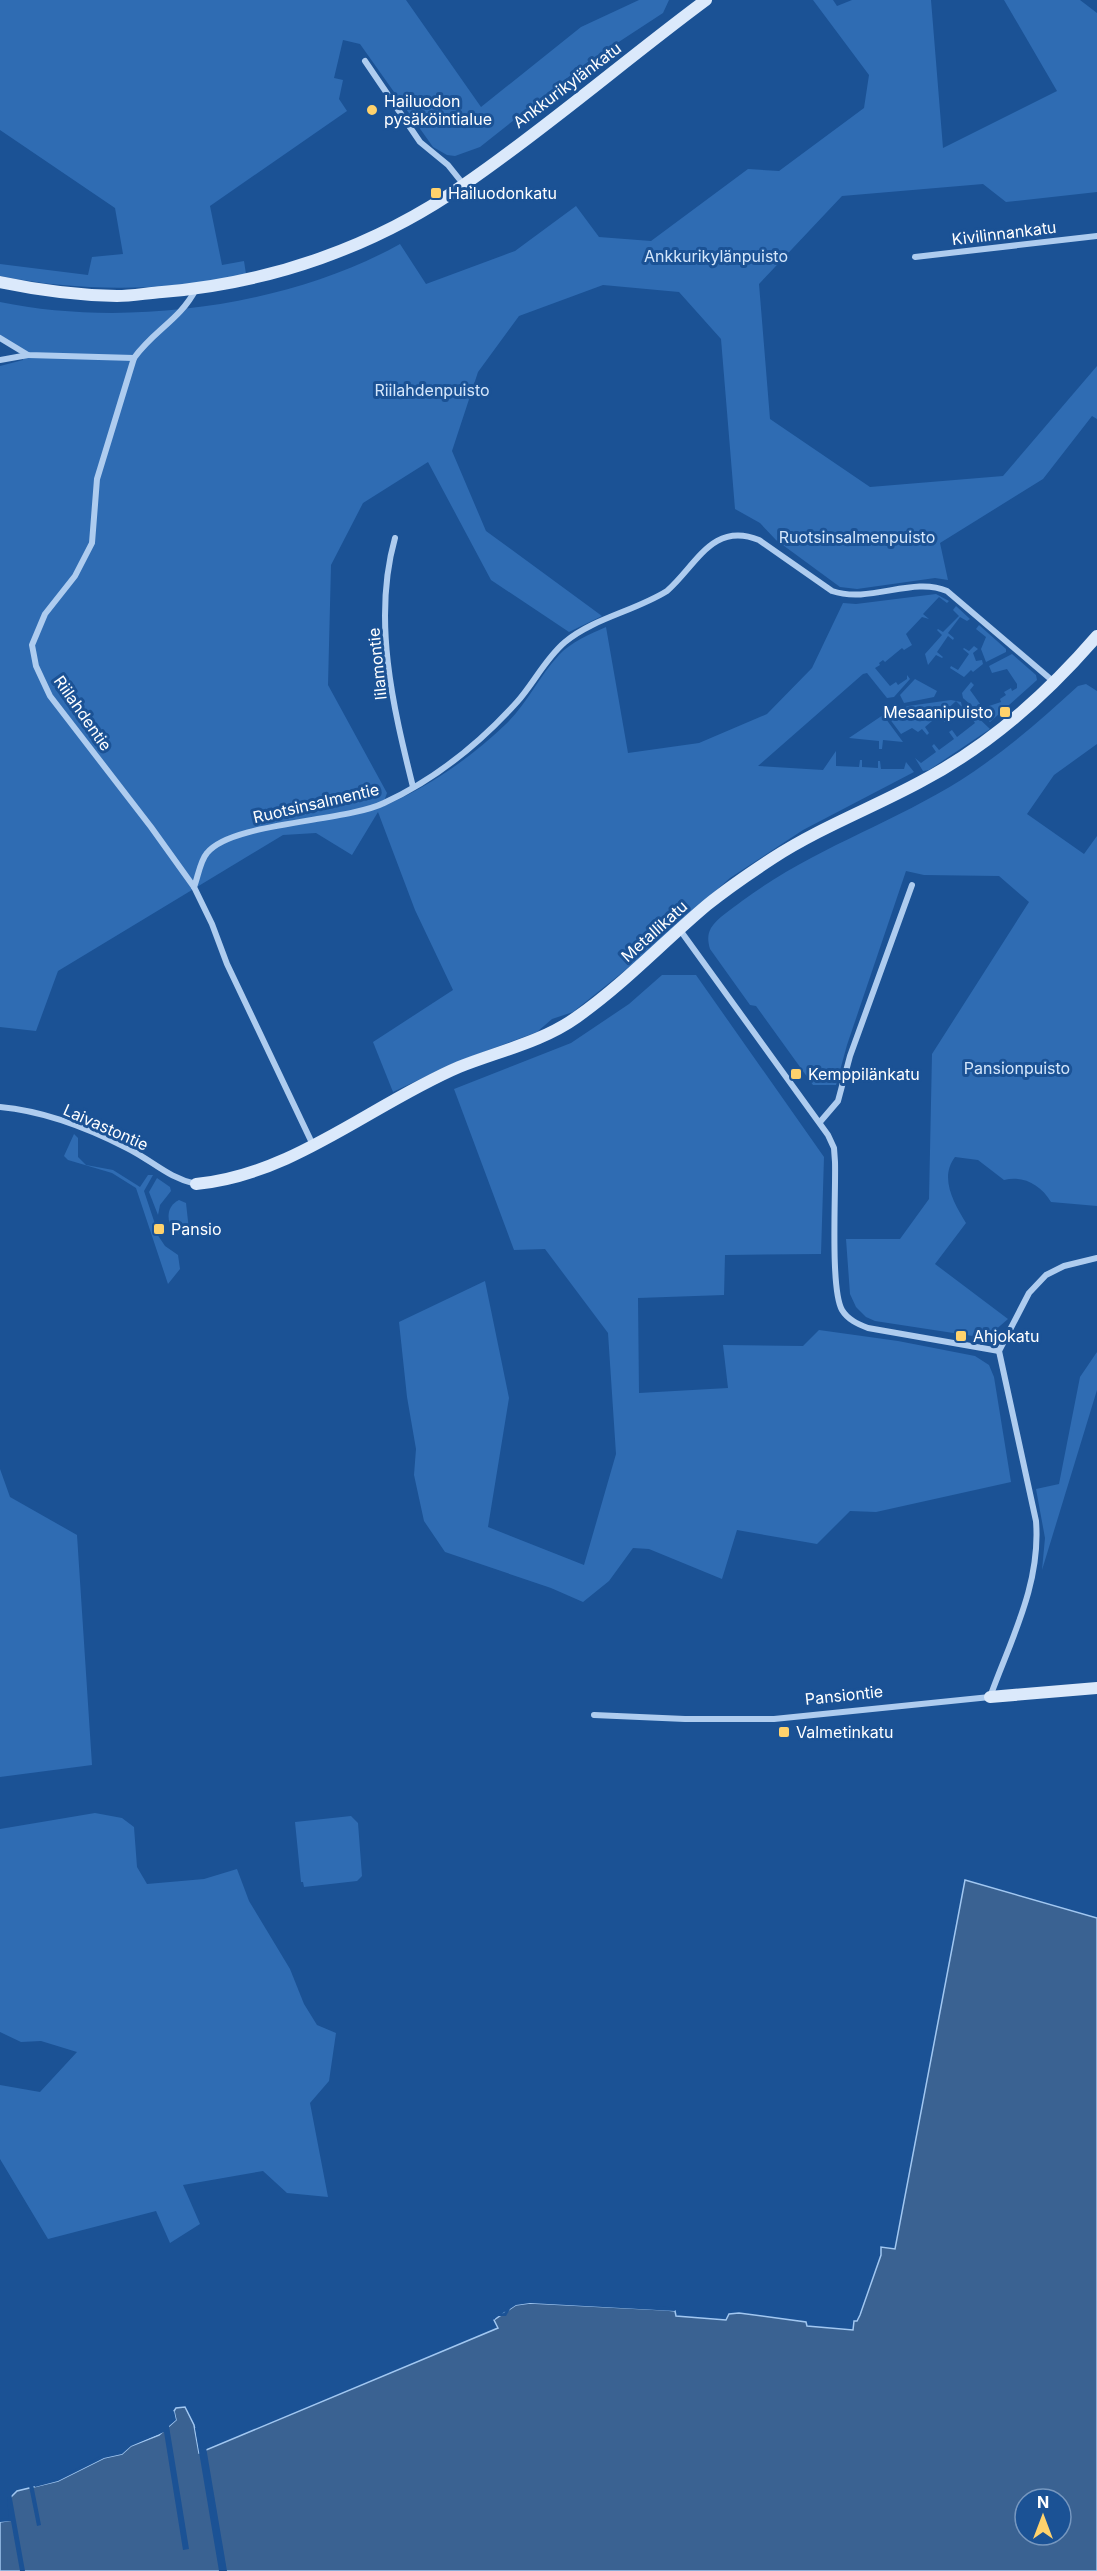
<svg xmlns="http://www.w3.org/2000/svg" width="1097" height="2571" viewBox="0 0 1097 2571" font-family="Inter,sans-serif">
	<rect width="100%" height="100%" fill="#1b5295"/>
	<!-- green -->
	<g fill="#2f6cb3">
		<path d="M0 0H406L481 107 581 27 639 0H669L663 13 585 64 480 147 455 156 447 155 433 147 360 44 343 40 334 78 343 80 339 99 347 111 210 206 222 265 244 261 246 274C165 292 81 292 0 276V264L88 275 92 257 123 254 115 208 0 130Z"/>
		<path d="M813 0H833L837 6 852 0H931L943 148 1057 91 1004 0H1080L1097 13V192L1006 202 983 184 842 196 759 284 770 419 870 487 1003 476 1097 366V419L1092 416 1043 479 940 543 948 580 935 578 857 589 840 587 776 540 760 523 735 509 721 339 679 292 603 285 519 316 478 372 452 451 486 531 602 616 569 632 491 580 428 462 363 503 331 565 328 685 387 793 382 807C429 787 469 759 506 724 527 704 539 676 559 655 571 642 590 634 606 627L628 753 699 743 767 714 812 668 843 603 856 604 936 594 949 601 947 603 939 597 923 614 929 619 922 617 906 634 912 645 904 650 902 648 885 662 883 660 879 663 880 665 875 668 890 686 896 682 898 685 907 679V675L910 679 894 697 887 698 867 673 863 674 758 766 823 770 836 751V766L859 767 860 760H862V767L878 768V761H880L881 769H904L906 762 914 772 803 830 730 878 638 960 573 1012 552 1019 537 1032 454 1063 393 1092 373 1042 453 990 415 910 378 812 352 855 316 833 283 835 58 971 36 1031 0 1027V366L23 360 20 348 0 335V302C125 328 287 307 400 244L426 284 515 251 576 206 599 237 651 241 748 169 779 171 864 108 869 75Z"/>
		<path d="M956 606 970 619 967 621 960 617 948 633 954 638 953 640 948 636 937 652 943 657 942 658 936 655 928 665 925 654 942 635 937 630 938 629 943 632 959 616 953 610Z"/>
		<path d="M979 625 1006 649V652L986 662 981 649 986 637 976 629Z"/>
		<path d="M974 646 978 649 973 653 976 661 982 660 983 664 973 672 971 670 964 677 950 668 951 666 958 670 969 654 963 649 964 648 969 651Z"/>
		<path d="M1012 654 1036 675 1037 680 990 722 963 698 962 693 971 682 974 685 970 690 983 708 1001 702 1000 699 1006 695 1004 692 1011 688 1012 691 1017 688V684L1007 669 992 673 989 666Z"/>
		<path d="M915 679 937 691 934 697 904 703 900 695Z"/>
		<path d="M1086 684 1097 691V744L1054 775 1027 814 1084 854 1097 836V1206L1051 1202C1041 1185 1023 1175 1004 1180L978 1160 955 1157C939 1178 954 1203 966 1223L935 1264 1008 1319 986 1338 875 1321 866 1317 856 1307 850 1294 846 1239H900L929 1199 932 1054 1029 902 999 876 924 875 906 871 847 1045 836 1085H813L756 1006 750 1005 710 949C708 942 707 935 711 928 718 917 732 909 742 901 812 849 889 825 961 780 1003 753 1041 720 1078 686Z"/>
		<path d="M951 700 961 702 962 707 956 701 942 714 947 721 945 722 939 715 925 727 929 733 927 735 922 729 918 732 912 728 901 734 886 714 908 706Z"/>
		<path d="M968 708 990 729 929 770 923 771 915 758 921 763 936 752 932 746 934 744 939 750 954 739 949 732 952 730 957 737 975 723 966 710Z"/>
		<path d="M883 715 903 742 883 740 882 749H879V741L849 738Z"/>
		<path d="M662 975H696L824 1157 821 1254 725 1255 724 1295 638 1298 639 1393 728 1388 723 1345 803 1346 819 1330 898 1341 975 1356 989 1365 994 1377 1011 1482 876 1512 850 1511 817 1544 737 1530 722 1579 649 1549 633 1548 609 1581 583 1602 551 1588 445 1552 424 1521 414 1475 416 1449 407 1397 399 1322 485 1281 509 1398 488 1527 584 1565 616 1454 608 1333 545 1249 514 1250 454 1089 571 1043 629 1004Z"/>
		<path d="M74 1134 78 1138V1157L86 1165 113 1170 140 1187 148 1175H153L144 1191 155 1224 153 1228 165 1246 178 1255 180 1269 168 1284 136 1188 112 1173 68 1160 64 1156Z"/>
		<path d="M157 1178 170 1187 171 1191 160 1205 158 1215 149 1192Z"/>
		<path d="M179 1200 186 1203 189 1230 184 1236 172 1230C167 1218 166 1207 179 1200Z"/>
		<path d="M1097 1352V1390L1042 1570 1045 1538 1036 1489 1059 1484 1080 1377Z"/>
		<path d="M0 1469 10 1497 77 1535 92 1765 0 1777Z"/>
		<path d="M95 1813 122 1818 134 1827 137 1867 147 1884 204 1879 237 1869 249 1901 290 1969 304 2004 317 2025 336 2033 329 2081 310 2103 328 2197 287 2193 263 2171 183 2185 200 2224 170 2243 156 2211 48 2239 0 2159V2085L40 2092 77 2052 41 2041 21 2042 0 2032V1829Z"/>
		<path d="M351 1816 358 1823 362 1876 357 1881 304 1887 303 1882H301L295 1822Z"/>
	</g>
	<!-- water -->
	<path fill="#3a6292" stroke="#a1c7f1" stroke-width="1.5" fill-rule="evenodd" d="M965 1880 1097 1918V2571H0V2522L12 2520 10 2498 17 2491 58 2481 104 2458 122 2454 131 2446 159 2435 176 2420 174 2411 176 2408 185 2407 194 2425 199 2453 498 2328 494 2320 516 2305 530 2303 667 2310 675 2311 676 2316 726 2320 729 2314 739 2313 806 2322 807 2326 853 2330 854 2321H857L860 2315 881 2255V2247L895 2249ZM1025 2499H1061V2535H1025Z"/>
	<!-- pier -->
	<g fill="#1b5295">
		<path d="M529 2300 667 2307 674 2308 675 2311 530 2303 516 2305 510 2309 506 2316H497L494 2320 492 2317 496 2314 504 2313 508 2307 515 2303Z"/>
		<path d="M174 2411 176 2420 169 2426 189 2549 183 2550 164 2432 131 2446 122 2454 104 2458 58 2481 35 2487 33 2484 41 2525 37 2526 29 2486 39 2482 57 2479 102 2455 121 2452 129 2444 161 2430 173 2419 171 2413Z"/>
		<path d="M195 2428H198L201 2449 206 2447 227 2571H219Z"/>
		<path d="M11 2493 25 2571H20L11 2521 0 2522V2519L9 2518 7 2498Z"/>
	</g>
	<g fill="none" stroke-linecap="round" stroke-linejoin="round">
		<!-- street -->
		<g stroke="#aeccef" stroke-width="6">
			<path d="M365 61 420 142 448 165 464 185"/>
			<path d="M915 257 1097 236"/>
			<path d="M196 289C180 320 154 330 134 358L97 479 92 543 75 576 45 614 32 645 36 666 50 696 151 827 194 887 212 924 227 964 313 1145"/>
			<path d="M0 338 28 355 134 358"/>
			<path d="M0 360 28 355"/>
			<path d="M395 538C372 619 393 707 413 787"/>
			<path d="M194 887C198 877 200 861 207 853 231 822 345 822 384 803 436 779 479 744 517 702 534 683 545 659 565 642 594 618 635 611 667 591 696 566 712 521 759 540L832 591C870 604 913 576 947 591L1054 682"/>
			<path d="M680 930 828 1135 834 1148 835 1162C836 1191 830 1289 842 1310 848 1320 858 1324 868 1328L999 1351"/>
			<path d="M0 1107C44 1111 88 1128 127 1148 153 1161 168 1178 196 1184"/>
			<path d="M820 1122 838 1101 850 1056 912 885"/>
			<path d="M594 1715 685 1719H774L990 1697C1011 1639 1041 1584 1036 1521L999 1351 1029 1293 1046 1275 1064 1266 1097 1258"/>
		</g>
		<!-- secondary -->
		<g stroke="#dbe9fb" stroke-width="12">
			<path d="M0 282C38 290 78 295 117 296 132 296 147 293 162 292 271 283 375 247 465 184 548 127 625 60 706 0"/>
			<path d="M196 1184C293 1175 372 1104 459 1067 499 1051 542 1042 577 1017 624 984 663 942 707 905 728 888 750 873 773 858 819 828 872 808 920 782 989 746 1047 694 1097 636"/>
			<path d="M990 1697 1097 1688"/>
		</g>
	</g>
	<!-- markers -->
	<g fill="#ffd26c" stroke="#1b5295" stroke-width="2">
		<circle cx="372" cy="110" r="6"/>
		<rect x="430" y="187" width="12" height="12" rx="3"/>
		<rect x="999" y="706" width="12" height="12" rx="3"/>
		<rect x="790" y="1068" width="12" height="12" rx="3"/>
		<rect x="153" y="1223" width="12" height="12" rx="3"/>
		<rect x="955" y="1330" width="12" height="12" rx="3"/>
		<rect x="778" y="1726" width="12" height="12" rx="3"/>
	</g>
	<g text-anchor="middle" stroke-width="6" stroke-linejoin="round" paint-order="stroke">
		<!-- street labels -->
		<g font-size="16" fill="#fff" stroke="#1b5295">
			<text transform="translate(567 85) rotate(-37)" y="6">Ankkurikylänkatu</text>
			<text transform="translate(1004 233) rotate(-7)" y="6">Kivilinnankatu</text>
			<text transform="translate(377 664) rotate(-96)" y="6">Iilamontie</text>
			<text transform="translate(83 713) rotate(55)" y="6">Riilahdentie</text>
			<text transform="translate(316 803) rotate(-13)" y="6">Ruotsinsalmentie</text>
			<text transform="translate(654 931) rotate(-42)" y="6">Metallikatu</text>
			<text transform="translate(106 1127) rotate(24)" y="6">Laivastontie</text>
			<text transform="translate(844 1695) rotate(-6)" y="6">Pansiontie</text>
		</g>
		<!-- poi labels -->
		<g font-size="16" fill="#fff" stroke="#1b5295" text-anchor="start">
			<text x="384" y="107">Hailuodon<tspan x="384" dy="18">pysäköintialue</tspan></text>
			<text x="448" y="199">Hailuodonkatu</text>
			<text x="993" y="718" text-anchor="end">Mesaanipuisto</text>
			<text x="808" y="1080">Kemppilänkatu</text>
			<text x="171" y="1235">Pansio</text>
			<text x="973" y="1342">Ahjokatu</text>
			<text x="796" y="1738">Valmetinkatu</text>
		</g>
		<!-- park labels -->
		<g font-size="16" fill="#d4e6fb" stroke="#1b5295">
			<text x="716" y="262">Ankkurikylänpuisto</text>
			<text x="432" y="396">Riilahdenpuisto</text>
			<text x="857" y="543">Ruotsinsalmenpuisto</text>
			<text x="1017" y="1074">Pansionpuisto</text>
		</g>
	</g>
	<!-- north arrow -->
	<g transform="translate(1043 2517)"><circle r="28" fill="#1b5295" stroke="#7697bf" stroke-width="1.5"/>
	<path d="M0-4.5L10 22L0 15L-10 22Z" fill="#ffd26c"/>
	<text y="-9" font-size="16" font-weight="bold" text-anchor="middle" fill="#ffffff">N</text>
	</g>
</svg>
